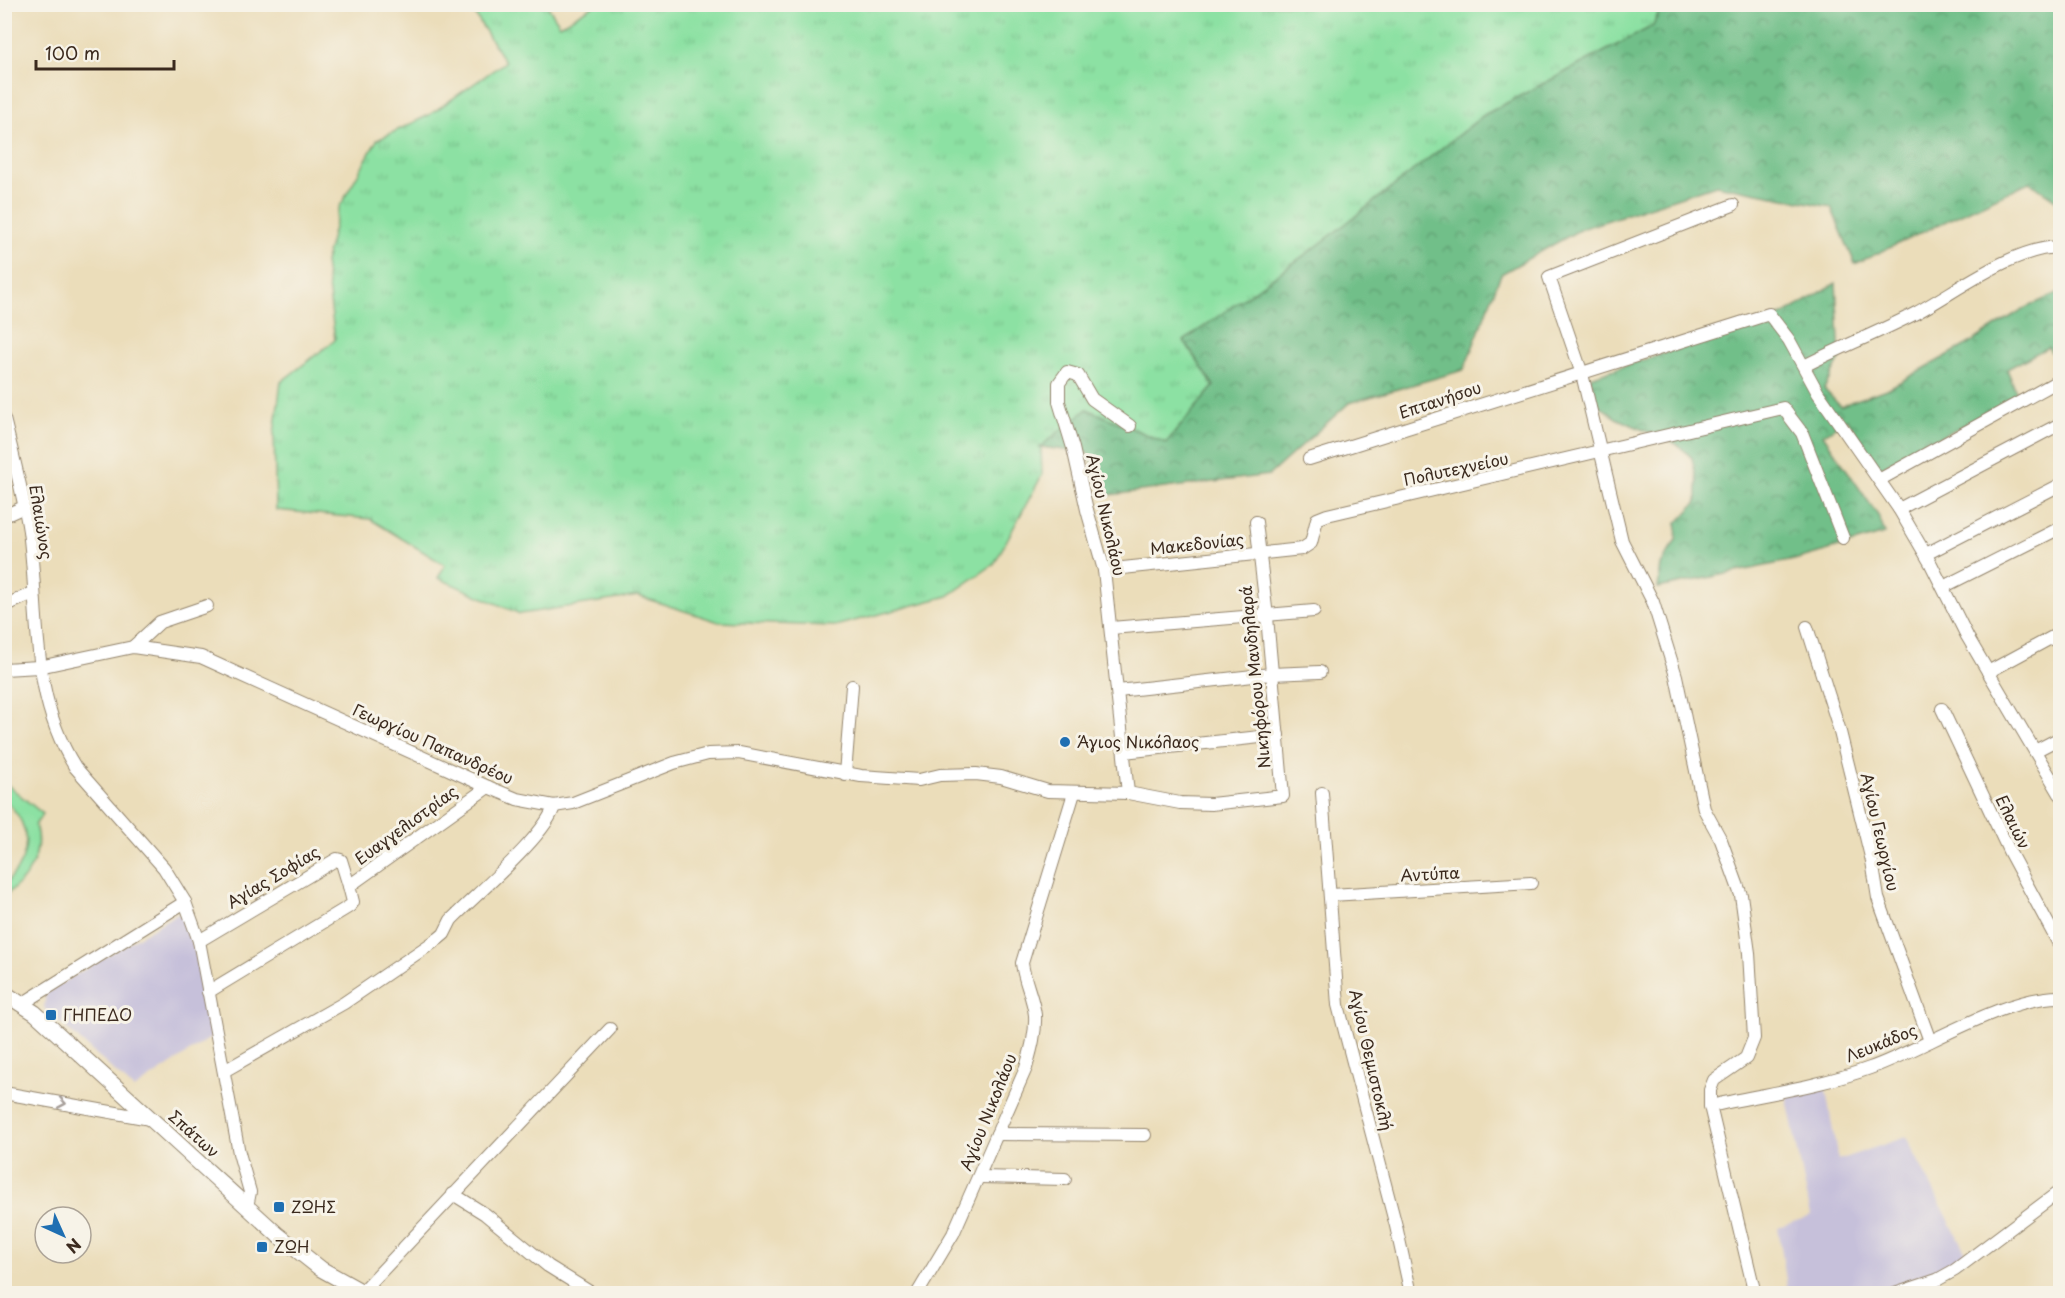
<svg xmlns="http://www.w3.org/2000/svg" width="2065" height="1298" viewBox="0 0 2065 1298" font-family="'Playpen Sans',sans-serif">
	<defs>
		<pattern id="grass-tufts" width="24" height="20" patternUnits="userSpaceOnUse" patternTransform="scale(1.5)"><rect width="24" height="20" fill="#8ce1a3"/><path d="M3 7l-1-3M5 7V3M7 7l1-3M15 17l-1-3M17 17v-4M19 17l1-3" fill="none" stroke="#7ac18c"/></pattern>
		<pattern id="forest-crowns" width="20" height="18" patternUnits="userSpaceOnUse" patternTransform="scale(1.5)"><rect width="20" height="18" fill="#71bf89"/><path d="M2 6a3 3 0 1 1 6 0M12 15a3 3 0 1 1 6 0" fill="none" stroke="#5e9b6f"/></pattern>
	</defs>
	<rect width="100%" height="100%" fill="#f7f3e8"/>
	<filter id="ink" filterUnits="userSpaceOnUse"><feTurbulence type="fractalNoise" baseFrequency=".0167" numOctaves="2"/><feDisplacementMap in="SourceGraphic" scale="12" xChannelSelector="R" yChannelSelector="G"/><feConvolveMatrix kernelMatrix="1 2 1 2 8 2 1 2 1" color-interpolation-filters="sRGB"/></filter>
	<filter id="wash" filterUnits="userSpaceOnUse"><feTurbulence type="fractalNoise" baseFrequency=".008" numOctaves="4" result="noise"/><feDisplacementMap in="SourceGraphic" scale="24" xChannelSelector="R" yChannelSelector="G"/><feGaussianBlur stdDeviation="1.35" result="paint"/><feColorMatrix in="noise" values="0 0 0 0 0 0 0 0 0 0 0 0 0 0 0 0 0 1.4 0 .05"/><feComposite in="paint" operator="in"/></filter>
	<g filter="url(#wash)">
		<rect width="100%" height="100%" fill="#ebddba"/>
		<!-- industrial -->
		<g fill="#c6c0da">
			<path d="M178 913 185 918 196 953 213 1036 134 1089 44 1008 46 993Z"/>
			<path d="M1825 1085 1838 1160 1906 1137 1968 1257 1954 1267 1883 1293H1788L1778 1227 1811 1216 1786 1094Z"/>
		</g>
		<!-- grass -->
		<path fill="url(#grass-tufts)" stroke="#648660" stroke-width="1.5" d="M596 4 1662 5 1653 26 1484 115 1320 244 1184 341 1214 386 1166 443 1087 409 1041 447 1042 475 994 564 948 596 835 626 719 622 638 596 520 614 438 578 445 565 370 519 276 510 274 434 281 382 335 340 325 262 339 208 377 140 429 115 505 62 469 5H547L560 25Z"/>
		<!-- forest -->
		<g fill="url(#forest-crowns)" stroke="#567454" stroke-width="1.5">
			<path d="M1662 5H2060V203L2029 182 1855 264 1831 207 1716 185 1581 229 1501 274 1464 370 1349 403 1269 475 1109 495 1088 453 1040 447 1087 409 1166 443 1214 386 1184 341 1320 244 1484 115 1653 26Z"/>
			<path d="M1836 283 1840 359 1824 389 1840 406 1889 388 1970 343 2023 309 2060 292V366L2048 347 2007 369 2018 397 1880 468 1847 419 1823 435 1879 517 1885 534 1794 560 1658 588 1661 565 1676 540 1677 523 1697 502V481L1692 458 1678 445 1616 418 1598 404 1590 377 1783 315Z"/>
		</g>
		<!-- park -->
		<path fill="#8ce1a3" stroke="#648660" stroke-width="1.5" d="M5 783 43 814 35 825C44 853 28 881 5 895 4 881 11 879 18 868 33 843 25 818 5 801Z"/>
	</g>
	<g filter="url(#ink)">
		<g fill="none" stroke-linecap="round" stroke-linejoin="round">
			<defs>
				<g id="minor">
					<path d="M1733 205 1549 277 1582 374 1622 541 1653 602 1676 676 1704 809 1721 840 1741 895 1749 953 1754 1038 1746 1058 1714 1080 1710 1090V1106L1755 1294"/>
					<path d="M1804 366C1841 347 1880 332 1916 313 1957 291 2014 247 2060 247"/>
					<path d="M4 419C13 456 23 493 29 531 40 614 29 693 75 767L164 868 185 902 199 941 239 1153 250 1192 247 1207"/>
					<path d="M1309 459 1769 314 1789 340 1818 393 1899 509 1931 564 1967 636 2060 794"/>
					<path d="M1879 480 2060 380"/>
					<path d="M1899 509 2060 424"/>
					<path d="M4 516 24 507"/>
					<path d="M1926 554 2060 485"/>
					<path d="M1104 570 1302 549 1311 543 1317 519 1327 515 1783 408 1802 433 1843 538"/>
					<path d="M1943 587 2060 528"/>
					<path d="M4 606 33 593"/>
					<path d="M1807 627 1839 728 1872 861 1878 898 1930 1041"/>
					<path d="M1111 628 1314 611"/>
					<path d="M133 647 160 622 207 606"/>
					<path d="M4 669 39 667 133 647 201 657 488 787 517 799 554 806 573 803 674 763 708 754 739 753 861 776 919 780 940 775 976 774 1001 777 1048 791 1128 793 1180 803 1211 804 1283 796 1267 617 1256 522"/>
					<path d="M1988 672 2060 633"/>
					<path d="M1118 691 1271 674 1320 672"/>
					<path d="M1942 709 2010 853 2060 946"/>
					<path d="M2035 751 2060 738"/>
					<path d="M1124 752 1278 735"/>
					<path d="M845 774 852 686"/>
					<path d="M1128 793 1104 570 1087 510 1073 448 1059 402V383L1067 372 1078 375 1092 399 1130 426"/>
					<path d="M1322 793 1338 1005 1396 1226 1411 1294"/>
					<path d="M1331 895 1531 883"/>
					<path d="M199 941 337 859 341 860 349 886"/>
					<path d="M208 992 350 906 353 902 349 886 488 787"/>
					<path d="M22 1004 185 902"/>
					<path d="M224 1071 344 1003 438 939 444 934 451 920C475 895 547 835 554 806"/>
					<path d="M4 1093 150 1119"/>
					<path d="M1710 1106C1763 1094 1818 1087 1870 1068 1926 1048 2002 997 2060 997"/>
					<path d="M997 1134 1145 1135"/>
					<path d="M980 1177 1065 1179"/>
					<path d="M453 1194 485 1214 548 1266 593 1294"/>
					<path d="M362 1292 610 1029"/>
					<path d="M917 1294 953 1234 1026 1068C1031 1050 1036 1033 1035 1015 1033 997 1024 981 1022 963L1074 793"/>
					<path d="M1895 1294 1937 1280 1955 1270 2060 1191"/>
				</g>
				<path id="major" d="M4 993 35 1013 278 1235 321 1269 366 1294"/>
			</defs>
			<!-- minor casing -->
			<use href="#minor" stroke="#93846c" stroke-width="14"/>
			<!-- major casing -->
			<use href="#major" stroke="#93846c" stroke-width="17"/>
			<!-- minor -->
			<use href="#minor" stroke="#fff" stroke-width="12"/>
			<!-- major -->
			<use href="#major" stroke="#fff" stroke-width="15"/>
		</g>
		<!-- one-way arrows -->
		<defs><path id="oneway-chevron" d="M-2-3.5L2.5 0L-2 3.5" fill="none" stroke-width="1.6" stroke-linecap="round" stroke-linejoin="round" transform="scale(1.5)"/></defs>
		<use stroke="#a79f9a" href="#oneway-chevron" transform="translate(62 1103) rotate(10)"/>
	</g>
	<!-- markers -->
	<g fill="#1f6fb2" stroke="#f7f3e8" stroke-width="2">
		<circle cx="1065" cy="742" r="6"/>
		<rect x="45" y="1009" width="12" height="12" rx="3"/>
		<rect x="273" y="1201" width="12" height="12" rx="3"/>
		<rect x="256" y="1241" width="12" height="12" rx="3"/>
	</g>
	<g text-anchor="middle" stroke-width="6" stroke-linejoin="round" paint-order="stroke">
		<!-- street labels -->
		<g font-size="16" fill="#3b2a1e" stroke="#f7f3e8">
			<text transform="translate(1440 400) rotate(-18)" y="6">Επτανήσου</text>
			<text transform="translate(1456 469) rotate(-12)" y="6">Πολυτεχνείου</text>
			<text transform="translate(1106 515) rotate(77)" y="6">Αγίου Νικολάου</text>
			<text transform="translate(41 522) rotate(81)" y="6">Ελαιώνος</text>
			<text transform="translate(1197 544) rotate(-6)" y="6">Μακεδονίας</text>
			<text transform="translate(1255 677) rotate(-96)" y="6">Νικηφόρου Μανδηλαρά</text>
			<text transform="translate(433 744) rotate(24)" y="6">Γεωργίου Παπανδρέου</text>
			<text transform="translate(2013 822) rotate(64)" y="6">Ελαιών</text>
			<text transform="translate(406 825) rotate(-36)" y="6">Ευαγγελιστρίας</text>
			<text transform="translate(1880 832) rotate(77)" y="6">Αγίου Γεωργίου</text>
			<text transform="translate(1430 874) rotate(-3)" y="6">Αντύπα</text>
			<text transform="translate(273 877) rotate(-31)" y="6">Αγίας Σοφίας</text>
			<text transform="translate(1881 1043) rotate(-22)" y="6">Λευκάδος</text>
			<text transform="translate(1371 1060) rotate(77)" y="6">Αγίου Θεμιστοκλή</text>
			<text transform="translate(988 1112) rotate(-68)" y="6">Αγίου Νικολάου</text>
			<text transform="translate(194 1134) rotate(42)" y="6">Σπάτων</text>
		</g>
		<!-- poi labels -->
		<g font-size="16" fill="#3b2a1e" stroke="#f7f3e8" text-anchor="start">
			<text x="1077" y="748">Άγιος Νικόλαος</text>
			<text x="63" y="1021">ΓΗΠΕΔΟ</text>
			<text x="291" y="1213">ΖΩΗΣ</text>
			<text x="274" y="1253">ΖΩΗ</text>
		</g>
	</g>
	<!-- margin -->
	<rect width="2065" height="1298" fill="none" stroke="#f7f3e8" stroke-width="24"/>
	<!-- north arrow -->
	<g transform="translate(63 1235) rotate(135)"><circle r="28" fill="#f7f3e8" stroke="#aca397" stroke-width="1.5"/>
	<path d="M0-4.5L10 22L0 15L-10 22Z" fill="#1f6fb2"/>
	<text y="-9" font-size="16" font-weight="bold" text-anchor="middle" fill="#3b2a1e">N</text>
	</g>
	<!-- scale -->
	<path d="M36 60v9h138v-9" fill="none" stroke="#3b2a1e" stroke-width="3"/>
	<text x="45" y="60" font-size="18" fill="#3b2a1e" stroke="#f7f3e8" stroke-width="4.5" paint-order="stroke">100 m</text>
</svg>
